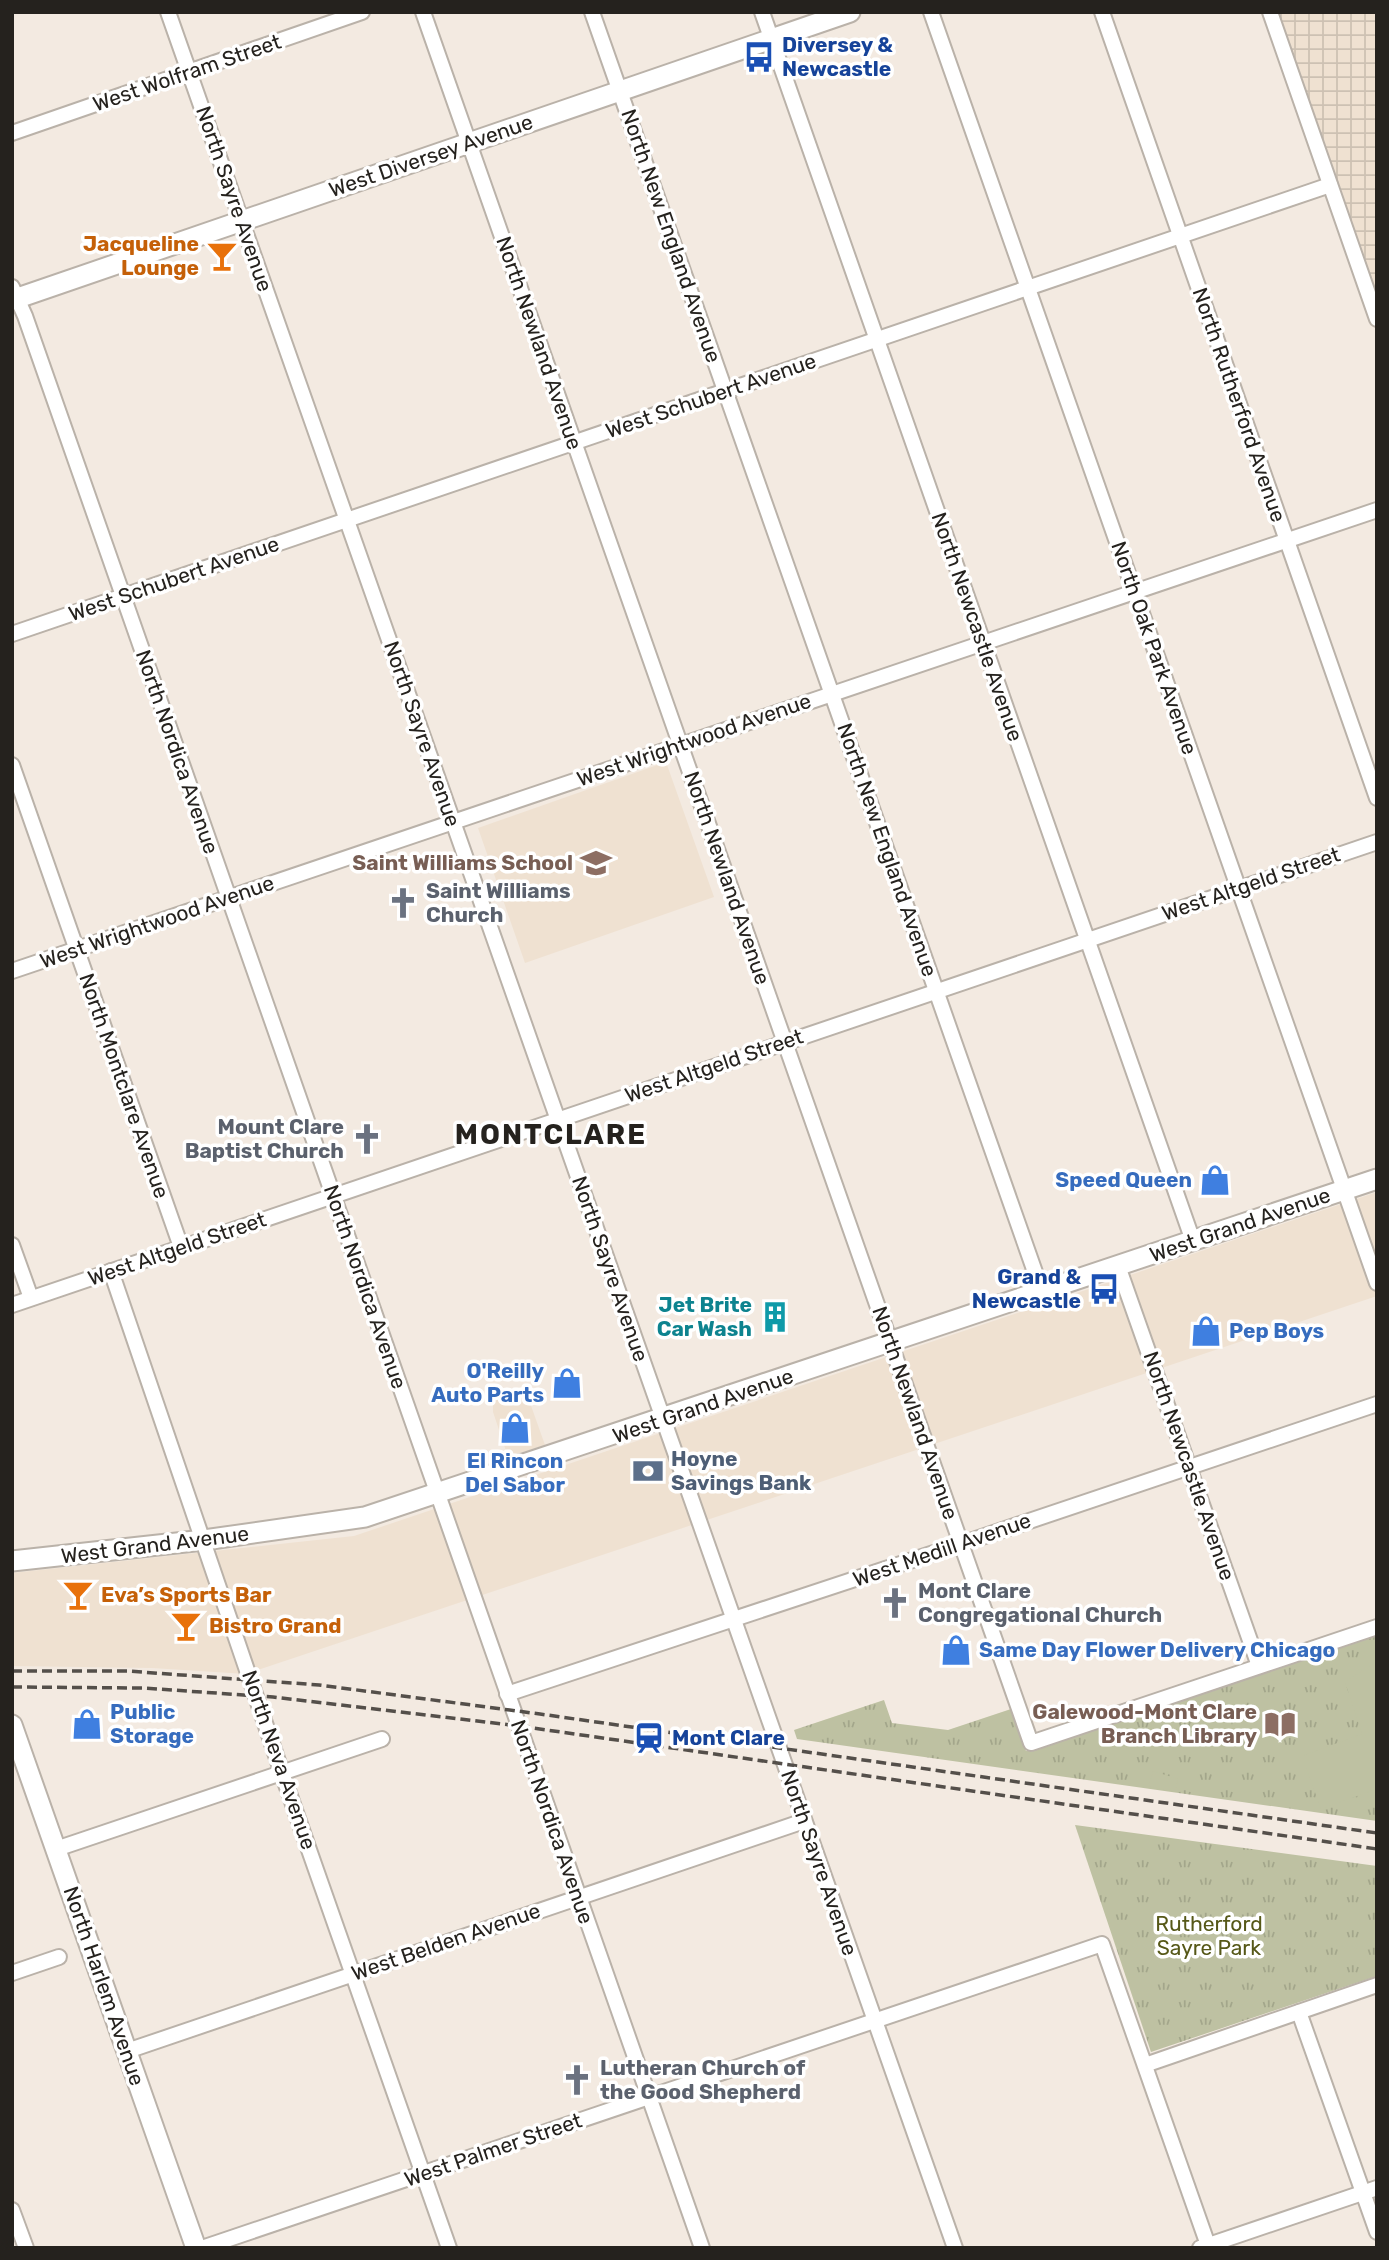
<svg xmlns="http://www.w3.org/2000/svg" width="1389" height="2260" viewBox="0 0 1389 2260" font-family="Rubik,sans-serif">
	<defs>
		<pattern id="industrial-grid" width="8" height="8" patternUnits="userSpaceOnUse" patternTransform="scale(1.75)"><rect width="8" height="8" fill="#efe1d1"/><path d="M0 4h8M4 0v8" fill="none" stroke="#cdc1b3"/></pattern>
		<pattern id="grass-tufts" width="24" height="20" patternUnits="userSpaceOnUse" patternTransform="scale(1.75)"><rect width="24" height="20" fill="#bec1a2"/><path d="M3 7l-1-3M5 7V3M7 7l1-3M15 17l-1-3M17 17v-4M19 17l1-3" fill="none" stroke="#a3a68b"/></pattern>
	</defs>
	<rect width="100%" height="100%" fill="#f3eae1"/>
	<!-- built -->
	<g fill="#efe1d1">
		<path d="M666 762 714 897 525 963 478 828Z"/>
		<path d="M1377 1192V1296L246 1674 152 1668 12 1666V1573L354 1536Z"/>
		<path d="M517 1389 524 1393 529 1400 545 1445 508 1457 493 1412V1404L497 1395 506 1390Z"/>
	</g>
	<!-- industrial -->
	<path fill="url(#industrial-grid)" d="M1275 12H1377V303Z"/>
	<!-- grass -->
	<g fill="url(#grass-tufts)">
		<path d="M1377 1635V1821L797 1739 794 1730 884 1700 892 1723 948 1730 1011 1709 1026 1751Z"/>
		<path d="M1075 1825 1377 1866V1976L1151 2052Z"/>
	</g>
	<!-- garden -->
	<g fill="#bec1a2">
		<path d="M1377 1661V1789L1321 1809 1302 1756 1362 1734 1345 1682Z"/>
		<path d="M1228 1713 1234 1731 1201 1742 1195 1724Z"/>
		<path d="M1153 1771 1178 1779 1175 1792 1149 1786Z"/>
	</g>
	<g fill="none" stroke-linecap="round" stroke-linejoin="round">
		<defs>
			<g id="minor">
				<path d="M168 12 955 2248"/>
				<path d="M423 12 1031 1743 1377 1627"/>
				<path d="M592 12 1042 1292"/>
				<path d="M762 12 1193 1241"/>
				<path d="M931 12 1377 1283"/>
				<path d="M1102 12 1377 798"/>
				<path d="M1270 12 1377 319"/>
				<path d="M12 133 362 12"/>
				<path d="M12 287 25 316 702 2248"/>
				<path d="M12 634 1330 185"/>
				<path d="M12 765 181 1247"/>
				<path d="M12 971 1377 510"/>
				<path d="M12 1245 31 1298"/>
				<path d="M1118 1266 1259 1666"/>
				<path d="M111 1271 282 1773 449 2248"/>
				<path d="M12 1305 1377 842"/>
				<path d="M507 1694 961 1544 1377 1404"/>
				<path d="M56 1849 382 1739"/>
				<path d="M12 1973 59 1957"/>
				<path d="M1299 2012 1377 2232"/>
				<path d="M127 2051 804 1821"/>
				<path d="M1145 2065 1377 1985"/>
				<path d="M12 2210 26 2248"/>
				<path d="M202 2248 1102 1944 1209 2248"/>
				<path d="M1200 2248 1377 2188"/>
			</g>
			<g id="major">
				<path d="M12 300 850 12"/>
				<path d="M12 1561 204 1540 365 1517 1377 1179"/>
				<path d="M12 1725 196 2248"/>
			</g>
		</defs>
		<!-- minor casing -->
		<use href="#minor" stroke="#bab2a9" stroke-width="18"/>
		<!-- major casing -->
		<use href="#major" stroke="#bab2a9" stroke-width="23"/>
		<!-- minor -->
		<use href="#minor" stroke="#fff" stroke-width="14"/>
		<!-- major -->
		<use href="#major" stroke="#fff" stroke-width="19"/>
		<!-- rail -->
		<g stroke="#544f4a" stroke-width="3.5" stroke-dasharray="10 5" stroke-linecap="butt">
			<path d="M12 1671H127L319 1685 540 1714 1377 1833"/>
			<path d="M12 1687 143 1688 273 1697 519 1726 1377 1849"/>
		</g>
	</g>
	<!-- icons -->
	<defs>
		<symbol id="bus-bare" viewBox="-9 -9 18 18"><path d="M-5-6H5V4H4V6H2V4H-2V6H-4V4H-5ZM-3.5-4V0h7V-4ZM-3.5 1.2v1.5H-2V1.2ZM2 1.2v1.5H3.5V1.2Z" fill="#1a4fb4" stroke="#fff" stroke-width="2.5" paint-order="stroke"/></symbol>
		<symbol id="bar-bare" viewBox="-9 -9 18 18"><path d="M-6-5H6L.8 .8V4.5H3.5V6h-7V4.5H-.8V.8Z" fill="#e8710a" stroke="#fff" stroke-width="2.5" paint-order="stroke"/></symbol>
		<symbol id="school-bare" viewBox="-9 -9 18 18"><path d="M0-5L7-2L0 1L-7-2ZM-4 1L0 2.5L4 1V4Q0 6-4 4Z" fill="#8d6e63" stroke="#fff" stroke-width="2.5" paint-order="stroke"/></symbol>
		<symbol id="church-bare" viewBox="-9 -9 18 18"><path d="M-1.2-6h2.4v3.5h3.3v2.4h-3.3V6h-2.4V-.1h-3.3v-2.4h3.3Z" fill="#6b7280" stroke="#fff" stroke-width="2.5" paint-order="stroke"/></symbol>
		<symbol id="shop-bare" viewBox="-9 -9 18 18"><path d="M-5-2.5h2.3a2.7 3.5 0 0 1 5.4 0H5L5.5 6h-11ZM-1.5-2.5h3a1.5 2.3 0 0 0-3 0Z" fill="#3f7fe0" stroke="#fff" stroke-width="2.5" paint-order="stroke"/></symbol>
		<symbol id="building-bare" viewBox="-9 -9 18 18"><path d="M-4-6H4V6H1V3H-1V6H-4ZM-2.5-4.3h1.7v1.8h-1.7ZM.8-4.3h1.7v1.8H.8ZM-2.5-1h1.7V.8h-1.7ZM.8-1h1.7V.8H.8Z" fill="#0f9aa8" stroke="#fff" stroke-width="2.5" paint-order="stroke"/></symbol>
		<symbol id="bank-bare" viewBox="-9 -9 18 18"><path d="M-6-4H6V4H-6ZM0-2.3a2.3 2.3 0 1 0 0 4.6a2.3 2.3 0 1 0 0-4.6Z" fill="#5c6f8a" stroke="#fff" stroke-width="2.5" paint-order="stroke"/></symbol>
		<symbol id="library-bare" viewBox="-9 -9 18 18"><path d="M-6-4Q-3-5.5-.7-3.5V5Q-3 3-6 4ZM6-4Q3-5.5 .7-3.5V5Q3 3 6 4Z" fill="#8d6e63" stroke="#fff" stroke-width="2.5" paint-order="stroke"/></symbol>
		<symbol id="station-bare" viewBox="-9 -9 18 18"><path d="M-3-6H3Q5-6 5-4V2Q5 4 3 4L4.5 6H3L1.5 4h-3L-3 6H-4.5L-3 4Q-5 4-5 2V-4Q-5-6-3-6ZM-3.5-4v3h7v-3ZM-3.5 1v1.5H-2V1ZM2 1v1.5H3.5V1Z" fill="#1a4fb4" stroke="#fff" stroke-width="2.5" paint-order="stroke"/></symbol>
	</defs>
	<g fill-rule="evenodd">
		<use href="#bus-bare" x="737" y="35" width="44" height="44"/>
		<use href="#bar-bare" x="200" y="234" width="44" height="44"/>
		<use href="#school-bare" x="574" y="841" width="44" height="44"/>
		<use href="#church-bare" x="381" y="881" width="44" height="44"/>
		<use href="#church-bare" x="345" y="1117" width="44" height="44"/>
		<use href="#shop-bare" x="1193" y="1158" width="44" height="44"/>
		<use href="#bus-bare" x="1082" y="1267" width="44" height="44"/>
		<use href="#building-bare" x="753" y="1295" width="44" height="44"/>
		<use href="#shop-bare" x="1184" y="1309" width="44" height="44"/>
		<use href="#shop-bare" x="545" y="1361" width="44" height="44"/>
		<use href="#shop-bare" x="493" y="1406" width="44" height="44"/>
		<use href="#bank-bare" x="626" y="1449" width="44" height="44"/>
		<use href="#bar-bare" x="56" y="1573" width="44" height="44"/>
		<use href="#church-bare" x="873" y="1581" width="44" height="44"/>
		<use href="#bar-bare" x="164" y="1604" width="44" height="44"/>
		<use href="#shop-bare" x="934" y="1628" width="44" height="44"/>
		<use href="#shop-bare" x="65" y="1702" width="44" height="44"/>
		<use href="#library-bare" x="1258" y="1702" width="44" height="44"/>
		<use href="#station-bare" x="627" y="1716" width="44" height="44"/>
		<use href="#church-bare" x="555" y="2058" width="44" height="44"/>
	</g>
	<g text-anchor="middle" stroke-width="7" stroke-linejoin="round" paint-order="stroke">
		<!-- transit labels -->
		<g font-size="21" font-weight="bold" fill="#164399" stroke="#fff" text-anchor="start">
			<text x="782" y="52">Diversey &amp;<tspan x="782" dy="24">Newcastle</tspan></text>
			<text x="1081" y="1284" text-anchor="end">Grand &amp;<tspan x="1081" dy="24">Newcastle</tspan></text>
			<text x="672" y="1745">Mont Clare</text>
		</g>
		<!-- street labels -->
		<g font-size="21" fill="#25221e" stroke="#fff">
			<text transform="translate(187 73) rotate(-19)" y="7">West Wolfram Street</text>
			<text transform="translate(431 156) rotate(-19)" y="7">West Diversey Avenue</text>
			<text transform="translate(234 199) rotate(71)" y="7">North Sayre Avenue</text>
			<text transform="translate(671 236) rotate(71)" y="7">North New England Avenue</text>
			<text transform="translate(539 343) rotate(71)" y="7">North Newland Avenue</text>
			<text transform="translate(711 396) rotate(-19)" y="7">West Schubert Avenue</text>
			<text transform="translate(1239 405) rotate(71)" y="7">North Rutherford Avenue</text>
			<text transform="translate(174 579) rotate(-19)" y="7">West Schubert Avenue</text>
			<text transform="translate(977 627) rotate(71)" y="7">North Newcastle Avenue</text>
			<text transform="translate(1154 648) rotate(71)" y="7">North Oak Park Avenue</text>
			<text transform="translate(422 734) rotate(71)" y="7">North Sayre Avenue</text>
			<text transform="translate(694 740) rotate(-19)" y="7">West Wrightwood Avenue</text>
			<text transform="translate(177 752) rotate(71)" y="7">North Nordica Avenue</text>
			<text transform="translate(887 850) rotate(71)" y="7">North New England Avenue</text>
			<text transform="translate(727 878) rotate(71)" y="7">North Newland Avenue</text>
			<text transform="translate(1251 884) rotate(-19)" y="7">West Altgeld Street</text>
			<text transform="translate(157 922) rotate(-19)" y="7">West Wrightwood Avenue</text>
			<text transform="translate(714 1066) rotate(-19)" y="7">West Altgeld Street</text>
			<text transform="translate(124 1086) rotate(71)" y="7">North Montclare Avenue</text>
			<text transform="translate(1240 1225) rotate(-19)" y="7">West Grand Avenue</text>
			<text transform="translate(177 1249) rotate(-19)" y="7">West Altgeld Street</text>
			<text transform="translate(610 1269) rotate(71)" y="7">North Sayre Avenue</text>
			<text transform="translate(365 1287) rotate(71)" y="7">North Nordica Avenue</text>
			<text transform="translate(703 1406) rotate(-19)" y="7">West Grand Avenue</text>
			<text transform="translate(915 1413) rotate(71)" y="7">North Newland Avenue</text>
			<text transform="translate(1189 1466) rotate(71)" y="7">North Newcastle Avenue</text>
			<text transform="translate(155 1545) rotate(-7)" y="7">West Grand Avenue</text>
			<text transform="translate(942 1550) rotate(-19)" y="7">West Medill Avenue</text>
			<text transform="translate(279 1760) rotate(71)" y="7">North Neva Avenue</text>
			<text transform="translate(552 1822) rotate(71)" y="7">North Nordica Avenue</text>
			<text transform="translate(819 1863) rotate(71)" y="7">North Sayre Avenue</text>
			<text transform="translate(446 1942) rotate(-19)" y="7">West Belden Avenue</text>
			<text transform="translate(104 1986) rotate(71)" y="7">North Harlem Avenue</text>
			<text transform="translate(493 2150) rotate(-19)" y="7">West Palmer Street</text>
		</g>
		<!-- food labels -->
		<g font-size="21" font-weight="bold" fill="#c56008" stroke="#fff" text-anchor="start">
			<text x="199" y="251" text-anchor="end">Jacqueline<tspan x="199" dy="24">Lounge</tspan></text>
			<text x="101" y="1602">Eva’s Sports Bar</text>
			<text x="209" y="1633">Bistro Grand</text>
		</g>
		<!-- education labels -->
		<g font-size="21" font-weight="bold" fill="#785e54" stroke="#fff" text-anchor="end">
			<text x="573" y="870">Saint Williams School</text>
			<text x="1257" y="1719">Galewood-Mont Clare<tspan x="1257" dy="24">Branch Library</tspan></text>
		</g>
		<!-- worship labels -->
		<g font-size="21" font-weight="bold" fill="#5b616d" stroke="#fff" text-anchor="start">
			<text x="426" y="898">Saint Williams<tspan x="426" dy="24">Church</tspan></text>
			<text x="344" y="1134" text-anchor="end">Mount Clare<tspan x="344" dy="24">Baptist Church</tspan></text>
			<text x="918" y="1598">Mont Clare<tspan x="918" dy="24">Congregational Church</tspan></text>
			<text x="600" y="2075">Lutheran Church of<tspan x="600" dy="24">the Good Shepherd</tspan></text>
		</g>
		<!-- shop labels -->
		<g font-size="21" font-weight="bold" fill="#366cbe" stroke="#fff" text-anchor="start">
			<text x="1192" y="1187" text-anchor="end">Speed Queen</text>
			<text x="1229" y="1338">Pep Boys</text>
			<text x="544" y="1378" text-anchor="end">O'Reilly<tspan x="544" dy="24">Auto Parts</tspan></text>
			<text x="515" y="1468" text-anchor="middle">El Rincon<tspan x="515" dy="24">Del Sabor</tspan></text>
			<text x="979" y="1657">Same Day Flower Delivery Chicago</text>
			<text x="110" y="1719">Public<tspan x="110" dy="24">Storage</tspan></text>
		</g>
		<!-- culture labels -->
		<g font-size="21" font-weight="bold" fill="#0d838f" stroke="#fff" text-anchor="end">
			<text x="752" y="1312">Jet Brite<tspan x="752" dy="24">Car Wash</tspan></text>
		</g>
		<!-- service labels -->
		<g font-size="21" font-weight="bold" fill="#4e5e75" stroke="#fff" text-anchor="start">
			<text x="671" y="1466">Hoyne<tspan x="671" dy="24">Savings Bank</tspan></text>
		</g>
		<!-- park labels -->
		<g font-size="21" fill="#565818" stroke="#fff">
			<text x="1209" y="1931">Rutherford<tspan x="1209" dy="24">Sayre Park</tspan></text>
		</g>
		<!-- district labels -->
		<g font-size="28" font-weight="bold" letter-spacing="2" fill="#25221e" stroke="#fff">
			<text x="551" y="1144">MONTCLARE</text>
		</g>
	</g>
	<!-- border -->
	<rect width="1389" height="2260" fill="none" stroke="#25221e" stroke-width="28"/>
</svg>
